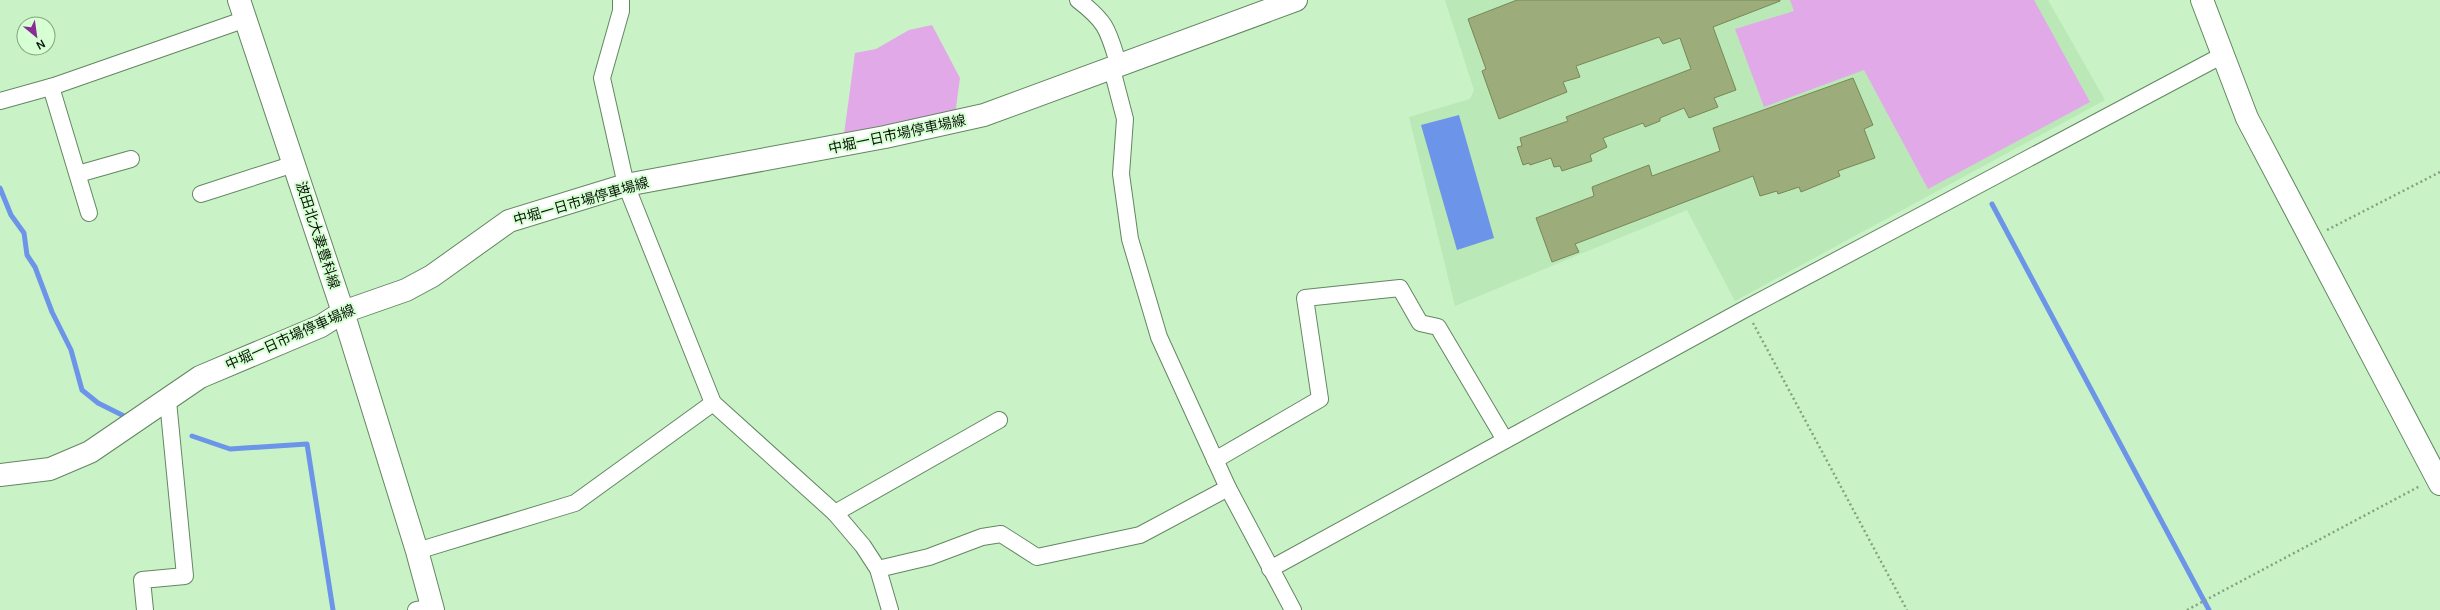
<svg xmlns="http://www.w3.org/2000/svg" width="2440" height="610" viewBox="0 0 2440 610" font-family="Manrope,'Noto Sans JP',sans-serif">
	<rect width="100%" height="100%" fill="#c9f2c6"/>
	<!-- built -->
	<path fill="#bae8b7" d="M1445 0H2048L2105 100 1735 301 1687 210 1455 306 1409 117 1470 99 1474 90Z"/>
	<!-- green -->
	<g fill="#e2a9e8">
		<path d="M1790 0H2034L2090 102 1928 189 1864 70 1764 107 1735 29 1794 11Z"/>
		<path d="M932 25 960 78 955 115 844 134 855 53 876 49 909 30Z"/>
	</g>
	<!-- water -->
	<path fill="#6c95e9" d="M1459 115 1494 238 1457 250 1421 125Z"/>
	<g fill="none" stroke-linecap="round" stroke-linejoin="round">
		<!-- stream -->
		<g stroke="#6c95e9" stroke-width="5">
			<path d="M0 188 11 215 24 233 27 255 35 267 52 312 71 350 82 390 98 403 128 418"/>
			<path d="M1992 204 2209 610"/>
			<path d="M192 436 230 449 307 444 333 610"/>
		</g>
	</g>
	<!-- building -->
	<g fill="#9cac7b" stroke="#788757">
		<path d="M1517 0H1780V1L1713 27 1736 90 1714 98 1718 107 1689 118 1684 108 1660 118V121L1645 127 1643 123 1603 138 1607 147 1590 155 1592 161 1562 171 1560 166 1554 167 1551 158 1530 165 1529 163 1523 165 1517 147 1522 146 1520 138 1568 121 1566 117 1691 69 1680 38 1663 44 1659 37 1576 66 1580 77 1563 82 1567 92 1499 119 1482 71 1486 69 1468 19Z"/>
		<path d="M1853 78 1873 125 1864 129 1875 158 1838 171 1840 176 1801 192 1799 187 1778 194 1777 191 1760 196 1753 176 1575 244 1579 252 1552 262 1536 218 1594 196 1592 187 1649 165 1652 176 1720 151 1713 128Z"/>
	</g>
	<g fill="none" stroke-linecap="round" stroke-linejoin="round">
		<defs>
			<g id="street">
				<path d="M621 0V11L602 78 626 185 713 403 835 513 863 546 878 569 890 610"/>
				<path d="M1078 0C1108 23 1108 31 1119 66"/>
				<path d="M1110 69 1114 77 1125 119 1121 174 1130 239 1159 337 1228 488 1293 610"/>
				<path d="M51 87 89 213"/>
				<path d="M0 101 54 86 246 19"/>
				<path d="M78 174 131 159"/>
				<path d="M201 194 294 164"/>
				<path d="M1215 460 1320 399 1305 298 1400 288 1420 323 1438 327 1505 440"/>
				<path d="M835 513 999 420"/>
				<path d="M417 551 575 503 713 403"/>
				<path d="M878 569 929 557 982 537 1001 534 1037 557 1140 535 1228 488"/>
				<path d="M1270 569 1745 309 2221 56"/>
				<path d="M145 610 142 580 185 576 168 401"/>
				<path d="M416 610 432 607"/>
			</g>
			<g id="secondary">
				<path d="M239 0 343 312 417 551 433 610"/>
				<path d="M2202 0 2247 118 2440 484"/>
				<path d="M0 475 50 469 90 452 200 377 321 326 343 312 406 290 432 276 509 221 626 185 885 137 984 115 1296 0"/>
			</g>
		</defs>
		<!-- street casing -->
		<use href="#street" stroke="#638761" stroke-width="18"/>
		<!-- secondary casing -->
		<use href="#secondary" stroke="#638761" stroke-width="24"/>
		<!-- path -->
		<g stroke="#83a281" stroke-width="2.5" stroke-dasharray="2 3" stroke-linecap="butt">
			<path d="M2327 230 2440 172"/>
			<path d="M1753 323 1907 610"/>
			<path d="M2187 610 2420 486"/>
		</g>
		<!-- street -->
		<use href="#street" stroke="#fff" stroke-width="16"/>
		<!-- secondary -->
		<use href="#secondary" stroke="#fff" stroke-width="22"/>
	</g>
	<g text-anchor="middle" stroke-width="4" stroke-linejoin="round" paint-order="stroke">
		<!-- street labels -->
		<g font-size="14" fill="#081607" stroke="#d6ffd3">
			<text transform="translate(897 134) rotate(-12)" y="5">中堀一日市場停車場線</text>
			<text transform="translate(581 201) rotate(-16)" y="5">中堀一日市場停車場線</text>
			<text transform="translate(318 235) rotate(72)" y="5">波田北大妻豊科線</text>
			<text transform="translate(290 337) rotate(-24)" y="5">中堀一日市場停車場線</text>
		</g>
	</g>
	<!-- north arrow -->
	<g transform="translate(36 36) rotate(151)"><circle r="19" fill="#d6ffd3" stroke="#84a281"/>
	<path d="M0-3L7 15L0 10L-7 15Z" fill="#8b2c96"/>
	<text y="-6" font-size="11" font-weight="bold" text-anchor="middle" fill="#081607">N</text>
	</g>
</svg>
